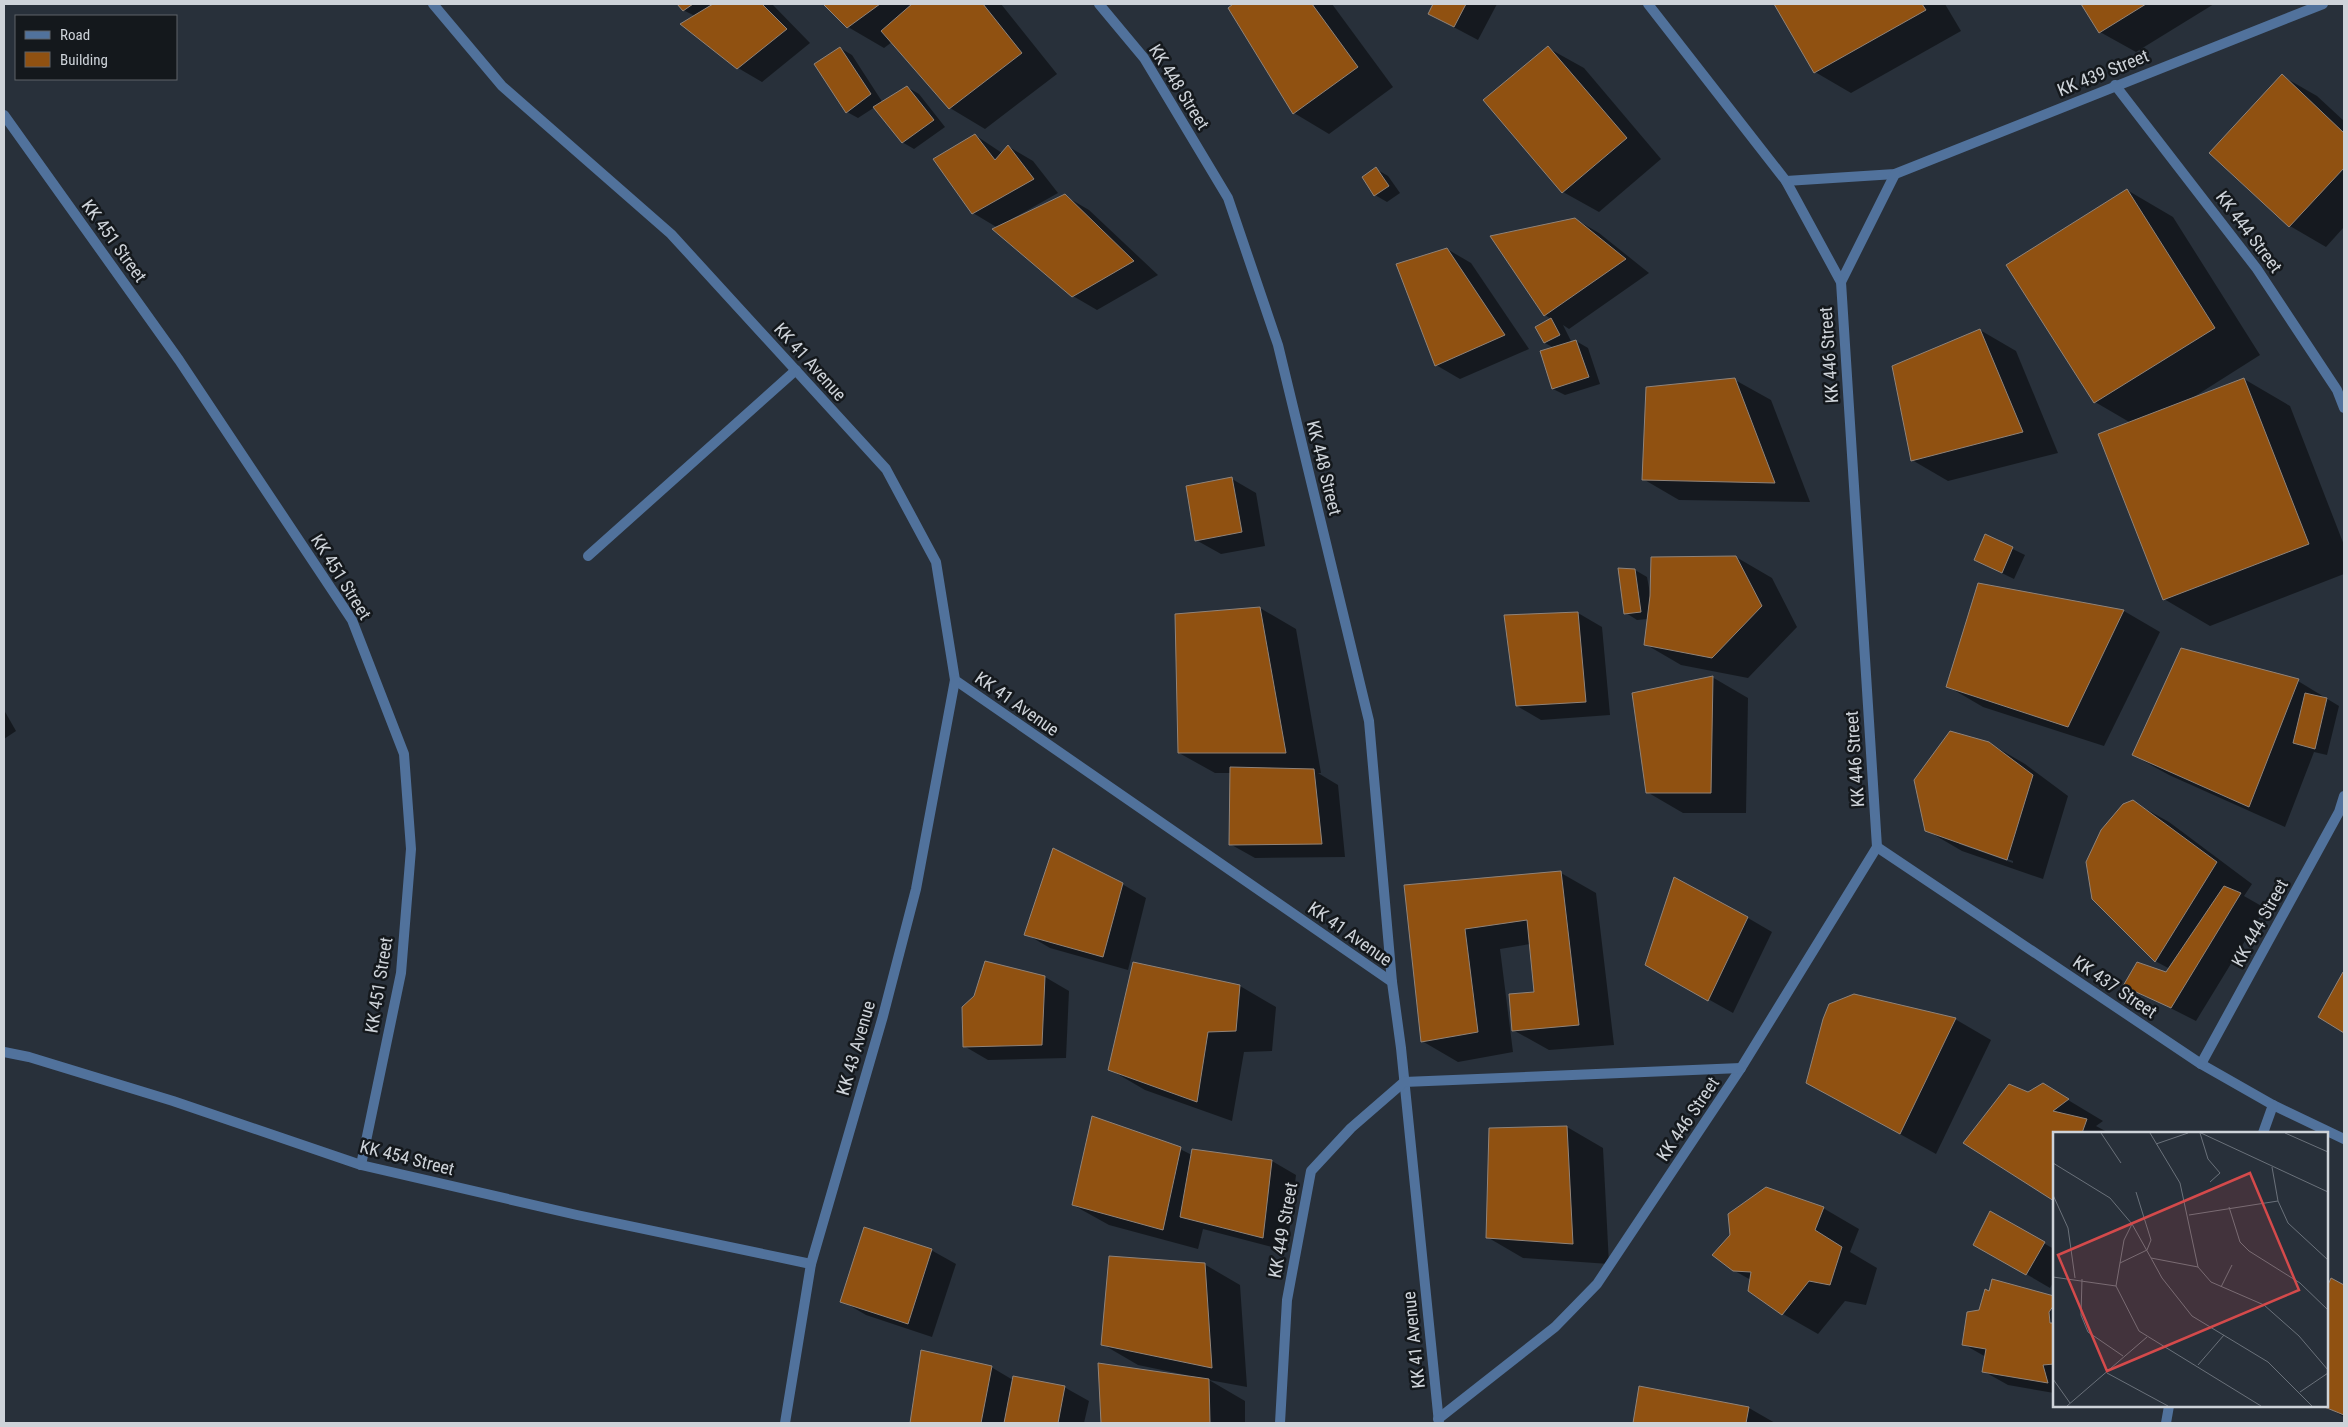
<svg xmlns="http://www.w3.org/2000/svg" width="2348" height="1427" viewBox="0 0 2348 1427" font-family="'Roboto Condensed',sans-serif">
	<rect width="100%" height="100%" fill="#28303a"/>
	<!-- shadow -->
	<g fill="#0007" fill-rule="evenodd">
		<path d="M679 4H772L810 43 762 82 738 68 695 16 683 10Z"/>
		<path d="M825 4H1001L1057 74 985 129 950 108 892 42 884 48 848 27Z"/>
		<path d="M1236 4H1332L1393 87 1329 134 1294 113 1229 8Z"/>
		<path d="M1435 4H1497L1478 40 1429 14Z"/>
		<path d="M1775 4H1945L1961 31 1851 93 1815 72Z"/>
		<path d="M2083 4H2214L2136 52 2100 32Z"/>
		<path d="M840 48 852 55 883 103 907 87 919 94 945 127 914 149 902 142 875 107 858 118 847 112Z"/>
		<path d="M1548 48 1584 68 1661 159 1599 212 1563 192Z"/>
		<path d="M2282 76 2317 96 2344 121V227L2326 247 2290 226 2210 153Z"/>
		<path d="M975 135 1002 153 1009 147 1033 161 1058 193 1012 219 1013 221 1065 196 1089 210 1158 275 1097 310 1073 296 998 228 973 213Z"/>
		<path d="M1376 169 1388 176 1400 193 1387 202 1375 195Z"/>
		<path d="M2127 190 2173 217 2260 355 2189 400 2244 379 2290 406 2344 545V574L2210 626 2164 599 2131 423 2095 402Z"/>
		<path d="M1575 219 1599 233 1649 273 1569 329 1563 325 1572 343 1576 341 1588 348 1600 384 1565 395 1553 389 1554 348 1545 343 1536 327 1551 319 1545 315 1492 237Z"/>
		<path d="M1447 249 1471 263 1529 349 1460 379 1436 365Z"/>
		<path d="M1980 330 2016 351 2058 453 1948 481 1912 460Z"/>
		<path d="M1735 380 1771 400 1810 502 1679 500 1643 479Z"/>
		<path d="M1232 479 1256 493 1265 546 1221 554 1196 540Z"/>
		<path d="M1986 536 2025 555 2014 579 1975 560Z"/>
		<path d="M1736 557 1772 578 1797 627 1748 678 1681 665 1645 644 1648 619 1637 620 1626 613 1635 570 1647 577 1651 598Z"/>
		<path d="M1979 584 2124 611 2160 632 2104 746 1983 707 1947 686Z"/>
		<path d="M1260 608 1296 629 1321 773H1318L1338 785 1345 857 1255 858 1230 844 1231 773H1215L1179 753Z"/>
		<path d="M1578 613 1602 627 1610 715 1541 720 1517 706Z"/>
		<path d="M1712 677 1748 698 1746 813H1683L1647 792Z"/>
		<path d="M2298 681 2339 706 2327 755 2314 752 2285 827 2169 775 2133 755Z"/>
		<path d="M4 710 16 731 4 739Z"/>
		<path d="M1989 743 2025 764 2068 796 2043 879 1962 851 1926 830ZM1959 842 2013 861V863L1959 844Z"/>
		<path d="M2133 802 2169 822 2252 884 2244 896 2265 908 2196 1021 2125 985 2167 974 2170 969 2155 961Z"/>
		<path d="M1561 873 1596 893 1614 1045 1549 1050 1513 1030 1536 994 1530 944 1500 949 1513 1052 1458 1062 1422 1041 1405 886Z"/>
		<path d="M1122 884 1146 898 1128 970 1050 948 1026 934Z"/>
		<path d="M1748 918 1772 932 1733 1013 1647 965Z"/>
		<path d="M2343 974H2344V1031L2319 1017Z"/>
		<path d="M1045 977 1069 991 1066 1058 988 1060 964 1046Z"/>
		<path d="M1240 986 1276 1007 1272 1051 1244 1052 1232 1121 1145 1090 1109 1069Z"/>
		<path d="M1955 1019 1991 1040 1936 1154 1844 1103Z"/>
		<path d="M2043 1085 2103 1121 2096 1126 2109 1133H2054V1200L1965 1143Z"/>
		<path d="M1567 1127 1603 1148 1609 1264 1523 1258 1487 1237Z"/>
		<path d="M1180 1149 1192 1155 1272 1161 1296 1175 1287 1251 1203 1229 1198 1249 1109 1225 1073 1205Z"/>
		<path d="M1823 1208 1859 1229 1850 1252 1877 1268 1866 1305 1845 1301 1818 1334 1783 1314 1751 1280 1733 1270Z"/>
		<path d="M1991 1213 2054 1249V1281L2050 1288 1975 1244Z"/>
		<path d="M931 1250 956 1264 932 1337 866 1315 842 1301Z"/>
		<path d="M1204 1264 1240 1285 1247 1387 1209 1380 1245 1401V1423H1103L1099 1365 1186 1377V1375L1138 1365 1102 1344Z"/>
		<path d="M2331 1280 2344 1286V1417L2325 1406H2327V1290Z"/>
		<path d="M2053 1296 2054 1393 2008 1385 1983 1371 1986 1357 1963 1344Z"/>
		<path d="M922 1352 991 1367 1013 1380 1064 1387 1089 1401 1084 1423H911Z"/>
		<path d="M1640 1387 1749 1408 1775 1423H1634Z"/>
	</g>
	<!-- building -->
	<g fill="#905111" stroke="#908379">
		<path d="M677 4H693L683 11Z"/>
		<path d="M713 4H762L787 29 737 69 680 24Z"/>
		<path d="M823 4H880L847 28Z"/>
		<path d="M912 4H983L1022 53 949 109 881 31Z"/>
		<path d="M1233 4H1312L1358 67 1293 114 1228 8Z"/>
		<path d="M1433 4H1466L1454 27 1428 14Z"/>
		<path d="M1774 4H1922L1926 10 1814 73Z"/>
		<path d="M2081 4H2146L2099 33Z"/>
		<path d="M1548 46 1627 138 1562 193 1483 100Z"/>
		<path d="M840 47 871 94 846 113 814 64Z"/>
		<path d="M2282 74 2344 133V168L2289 227 2209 153Z"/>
		<path d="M907 86 934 120 902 143 873 107Z"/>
		<path d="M975 134 995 160 1008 145 1034 179 972 214 933 159Z"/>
		<path d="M1376 167 1389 186 1374 196 1362 177Z"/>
		<path d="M2127 189 2215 328 2094 403 2006 265Z"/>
		<path d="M1065 194 1134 261 1072 297 992 229Z"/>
		<path d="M1575 218 1626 259 1544 316 1490 236Z"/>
		<path d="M1447 248 1505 335 1435 366 1396 264Z"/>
		<path d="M1551 318 1560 335 1544 343 1535 327Z"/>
		<path d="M1980 329 2023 432 1911 461 1892 366Z"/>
		<path d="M1576 340 1589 377 1552 389 1540 351Z"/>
		<path d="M1735 378 1775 483 1642 480 1646 387Z"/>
		<path d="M2244 378 2309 544 2163 600 2098 434Z"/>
		<path d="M1232 477 1242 532 1195 541 1186 486Z"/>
		<path d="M1985 534 2013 547 2002 573 1974 560Z"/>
		<path d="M1736 556 1762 606 1712 658 1644 645 1650 596 1651 557Z"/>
		<path d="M1618 568 1635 569 1641 612 1624 614Z"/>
		<path d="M1978 583 2124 610 2068 727 1946 687Z"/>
		<path d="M1260 607 1286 753H1178L1175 614Z"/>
		<path d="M1578 612 1586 702 1516 706 1504 615Z"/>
		<path d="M2181 648 2299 679 2249 807 2132 755Z"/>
		<path d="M1713 676 1711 793H1646L1632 693Z"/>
		<path d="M2305 693 2327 698 2315 749 2293 743Z"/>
		<path d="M1950 731 1989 742 2033 775 2007 860 1925 831 1914 780Z"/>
		<path d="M1230 767 1314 769 1322 844 1229 845Z"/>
		<path d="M2133 800 2217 862 2155 962 2092 899 2086 862 2101 830 2123 804Z"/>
		<path d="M1053 848 1123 883 1103 957 1024 935Z"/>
		<path d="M1561 871 1579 1025 1512 1031 1509 994 1534 992 1527 920 1465 929 1478 1032 1421 1042 1404 885Z"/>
		<path d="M1674 877 1748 917 1708 1001 1645 965Z"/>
		<path d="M2224 886 2241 893 2171 1008 2123 986 2137 962 2166 972Z"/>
		<path d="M985 961 1045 976 1042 1045 963 1047 962 1007 974 996Z"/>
		<path d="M1133 962 1240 985 1236 1031 1208 1032 1197 1102 1108 1070Z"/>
		<path d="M2343 972 2344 973V1033L2318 1017Z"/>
		<path d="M1854 994 1956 1018 1900 1134 1806 1083 1823 1019 1829 1004Z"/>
		<path d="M2043 1083 2069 1099 2053 1111 2087 1119 2082 1133H2054V1201L1963 1143 2009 1084 2028 1092Z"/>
		<path d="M1092 1116 1181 1147 1163 1230 1072 1205Z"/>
		<path d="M1567 1126 1573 1244 1486 1238 1489 1128Z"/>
		<path d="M1192 1149 1272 1160 1263 1238 1180 1217Z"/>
		<path d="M1766 1187 1824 1207 1815 1230 1842 1247 1830 1285 1809 1281 1782 1315 1748 1291 1751 1272 1733 1271 1712 1255 1730 1235 1728 1214Z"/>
		<path d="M1990 1211 2045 1242 2026 1275 1973 1245Z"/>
		<path d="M864 1227 932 1249 908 1324 840 1302Z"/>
		<path d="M1109 1256 1205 1263 1212 1368 1101 1345Z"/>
		<path d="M2331 1278 2344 1285V1415L2322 1406H2327V1287Z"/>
		<path d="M1992 1279 2054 1296V1305L2049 1312 2050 1323H2054V1364L2043 1365 2048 1383 1982 1372 1986 1349 1962 1345 1967 1312 1979 1310 1985 1289 1989 1291Z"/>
		<path d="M921 1350 992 1366 981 1423H910Z"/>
		<path d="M1098 1363 1209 1379 1210 1423H1101Z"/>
		<path d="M1013 1376 1065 1386 1058 1423H1004Z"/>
		<path d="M1639 1386 1749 1407 1746 1423H1633Z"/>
	</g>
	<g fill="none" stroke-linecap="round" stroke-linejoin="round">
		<!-- street -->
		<g stroke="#51729c" stroke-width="10">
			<path d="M433 4 502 86 671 234 886 469 936 562 955 680 1392 982 1401 1048 1439 1423"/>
			<path d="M1099 4 1144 58 1228 198 1278 345 1369 721 1392 982"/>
			<path d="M2115 85 2257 269 2337 390 2344 408"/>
			<path d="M4 115 179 360 352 620 404 754 411 849 401 973 361 1165"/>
			<path d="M1786 181 1895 174 2323 4"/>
			<path d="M1841 282 1895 174"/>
			<path d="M588 556 796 370"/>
			<path d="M1877 847 2201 1064 2273 1105 2344 1139"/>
			<path d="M4 1052 29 1057 173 1101 361 1165 577 1215 811 1264"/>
			<path d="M2201 1064 2339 812 2344 796"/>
			<path d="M2263 1133 2273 1105"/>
			<path d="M1438 1419 1555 1327 1597 1284 1741 1068 1877 847 1841 282 1786 181 1648 4"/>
			<path d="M785 1423 811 1264 883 1016 916 889 955 680"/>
			<path d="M1280 1423 1287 1300 1311 1171 1351 1128 1404 1082 1741 1068"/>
			<path d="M2166 1423 2169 1406"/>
		</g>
	</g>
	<g text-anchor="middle" stroke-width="5" stroke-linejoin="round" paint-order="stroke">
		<!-- street labels -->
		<g font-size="18" fill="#ced3d9" stroke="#14181c">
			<text transform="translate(2103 73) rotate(-22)" y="6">KK 439 Street</text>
			<text transform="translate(1179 87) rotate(58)" y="6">KK 448 Street</text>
			<text transform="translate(2249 232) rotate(53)" y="6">KK 444 Street</text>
			<text transform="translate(114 241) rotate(54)" y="6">KK 451 Street</text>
			<text transform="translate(1829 355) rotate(-94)" y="6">KK 446 Street</text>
			<text transform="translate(810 362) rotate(48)" y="6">KK 41 Avenue</text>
			<text transform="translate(1324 468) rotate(76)" y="6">KK 448 Street</text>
			<text transform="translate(341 577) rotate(58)" y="6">KK 451 Street</text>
			<text transform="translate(1017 704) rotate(35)" y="6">KK 41 Avenue</text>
			<text transform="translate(1855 759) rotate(-94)" y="6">KK 446 Street</text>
			<text transform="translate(2260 923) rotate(-61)" y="6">KK 444 Street</text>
			<text transform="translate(1350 934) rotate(35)" y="6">KK 41 Avenue</text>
			<text transform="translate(379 985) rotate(-81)" y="6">KK 451 Street</text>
			<text transform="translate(2115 987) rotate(34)" y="6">KK 437 Street</text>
			<text transform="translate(856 1048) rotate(-74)" y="6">KK 43 Avenue</text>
			<text transform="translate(1688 1119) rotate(-56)" y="6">KK 446 Street</text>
			<text transform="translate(407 1158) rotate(14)" y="6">KK 454 Street</text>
			<text transform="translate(1283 1230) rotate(-80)" y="6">KK 449 Street</text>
			<text transform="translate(1414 1340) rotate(-96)" y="6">KK 41 Avenue</text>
		</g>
	</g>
	<!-- overview -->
	<g transform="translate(2053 1132)">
		<rect width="275" height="275" fill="#28303a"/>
		<path fill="none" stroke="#6a717a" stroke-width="1" d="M48 1 68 31M97 1 127 51 145 135M147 1 155 27 167 41 157 50M148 1 275 60M232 1 275 20M103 12 135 1M0 31 57 66 79 92 98 126 145 135 158 150 211 173 246 204 275 238M219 35 225 69 235 91 275 128M0 63 15 96 22 146M176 75 187 110 196 119 247 151 275 178M136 83 225 69M79 92 71 108 63 154 86 199 208 274M98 126 109 146 139 184 215 230 259 274M67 131 94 118 98 108 83 60M0 145 63 154M29 147 28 183 35 200 70 224M168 155 179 133M145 233 171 203M54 241 115 274M0 247 17 271M247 260 275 241M14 274 94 205"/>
		<path fill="#d44a4b" fill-opacity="0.15" stroke="#d44a4b" stroke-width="2.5" d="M197 41 246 158 54 239 5 123Z"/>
		<rect width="275" height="275" fill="none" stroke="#ced3d9" stroke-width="2.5"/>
	</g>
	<!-- border -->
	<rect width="2348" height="1427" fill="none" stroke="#ced3d9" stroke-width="10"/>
	<!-- legend -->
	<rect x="15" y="15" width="162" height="65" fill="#14181c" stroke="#5e6368"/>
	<rect x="25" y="31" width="25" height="8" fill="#51729c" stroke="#5e6368"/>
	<text x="60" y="40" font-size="15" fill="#ced3d9">Road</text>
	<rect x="25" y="52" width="25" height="15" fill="#905111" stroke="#5e6368"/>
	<text x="60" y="65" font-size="15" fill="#ced3d9">Building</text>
</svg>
